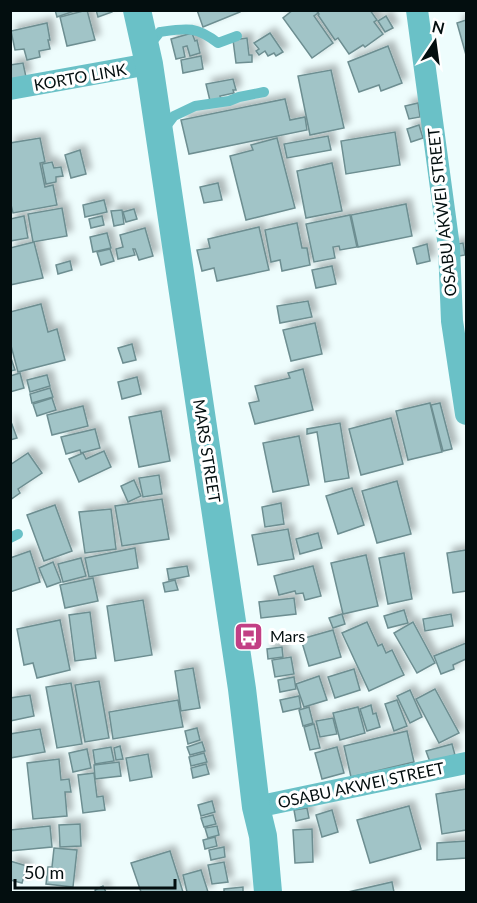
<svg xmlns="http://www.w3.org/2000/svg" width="477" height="903" viewBox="0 0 477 903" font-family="Lato,sans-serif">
	<defs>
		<filter id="shadow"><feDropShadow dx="5.5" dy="-5.5" stdDeviation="3" flood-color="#0004"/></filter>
	</defs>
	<rect width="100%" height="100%" fill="#eefdfd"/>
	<!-- building -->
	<g fill="#a1c4c7" stroke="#6d8e91" stroke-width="1.5" filter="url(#shadow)">
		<path d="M55 10H77L57 17Z"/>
		<path d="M87 10 95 40 67 46 60 17Z"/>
		<path d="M96 10H112V12L98 17Z"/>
		<path d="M197 10H240V12L203 27Z"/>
		<path d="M293 10H316L318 13 314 16 333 43 312 58 283 18Z"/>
		<path d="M317 10H370L377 20 374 22 383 34 365 47 363 45 349 54 338 38 335 40 318 15 319 14Z"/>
		<path d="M386 16 393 28 385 32 378 21Z"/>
		<path d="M466 20V55L457 23Z"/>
		<path d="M47 23 50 40H48L50 49 39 51 40 57 27 60 24 49 15 50 11 31Z"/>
		<path d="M192 33 195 41 197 40 200 53 190 56 187 46 183 47 185 57 176 59 171 39Z"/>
		<path d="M270 33 283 52 276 56 274 53 268 56 265 51 259 55 256 51 259 49 254 43Z"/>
		<path d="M247 38 249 55H252V62L236 63 233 40Z"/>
		<path d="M388 46 402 83 381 91 379 85 359 92 348 62Z"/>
		<path d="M201 56 203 69 183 73 181 60Z"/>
		<path d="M23 63 26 77 10 80V65Z"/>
		<path d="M331 70 344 128 310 135 298 76Z"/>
		<path d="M233 79 236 90H233L234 93 220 96 221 99 210 101 206 84Z"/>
		<path d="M285 99 290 120 305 117 307 130 189 154 181 120Z"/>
		<path d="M418 103 420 117 409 119 405 106Z"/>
		<path d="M419 125 423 138 411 142 407 129Z"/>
		<path d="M395 132 400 165 346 174 341 141Z"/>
		<path d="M328 136 331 150 287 158 284 144Z"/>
		<path d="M40 138 45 162 40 163 45 187 53 185 57 205 13 213 10 201V143Z"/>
		<path d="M277 138 295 208 246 220 230 156 253 150 251 145Z"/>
		<path d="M80 150 86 174 71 178 65 155Z"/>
		<path d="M52 162 54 168 61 167 63 176 56 177V182L46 184 42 164Z"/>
		<path d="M332 163 342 211 306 218 297 171Z"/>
		<path d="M218 183 222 200 204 203 200 187Z"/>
		<path d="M104 200 107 212 85 217 83 205Z"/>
		<path d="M406 204 412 236 358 247 351 215Z"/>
		<path d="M62 208 67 236 33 242 28 214Z"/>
		<path d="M134 209 137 219 126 222 123 212Z"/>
		<path d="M122 210 124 224 114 226 111 211Z"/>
		<path d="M350 215 357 247 340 250 339 246 333 247 335 258 314 262 306 224Z"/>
		<path d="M24 216 28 238 10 241V219Z"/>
		<path d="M102 216 104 225 91 228 89 219Z"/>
		<path d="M297 223 302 248H307L310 265 282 271 280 260 271 262 265 230Z"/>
		<path d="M259 227 269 270 217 281 214 268 202 271 197 250 210 248 208 239Z"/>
		<path d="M145 228 153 256 139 260 135 249H133L135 255 118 259 116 249 123 247 120 235Z"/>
		<path d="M107 233 111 248 93 252 90 237Z"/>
		<path d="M34 242 43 278 10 285V248Z"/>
		<path d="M463 243 465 255 454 257 451 245Z"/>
		<path d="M427 244 430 261 417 264 413 248Z"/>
		<path d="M110 249 114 261 101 265 97 252Z"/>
		<path d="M70 261 72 270 58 274 56 265Z"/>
		<path d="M332 266 336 284 316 288 312 270Z"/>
		<path d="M308 301 312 317 280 323 277 306Z"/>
		<path d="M41 304 48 332 57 329 65 360 18 372 10 342V312Z"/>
		<path d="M315 323 322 354 291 361 283 330Z"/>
		<path d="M132 344 136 360 123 363 118 348Z"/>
		<path d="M10 355 15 370 10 371Z"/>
		<path d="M303 369 313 410 255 424 249 403 259 401 255 386 290 378 288 373Z"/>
		<path d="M20 373 24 388 10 392V376Z"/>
		<path d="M47 375 50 386 30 392 27 380Z"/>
		<path d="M137 377 141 394 122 399 118 382Z"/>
		<path d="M50 388 53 397 32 403 30 394Z"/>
		<path d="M52 398 56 410 37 416 33 404Z"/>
		<path d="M430 403 442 452 408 460 396 411Z"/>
		<path d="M440 403 452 449 443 451 431 405Z"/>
		<path d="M83 406 88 426 52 435 47 415Z"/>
		<path d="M161 411 170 461 139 467 129 417Z"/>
		<path d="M391 418 403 464 361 475 349 429Z"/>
		<path d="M10 419 17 438 10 440Z"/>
		<path d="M340 423 349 478 325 482 317 432 307 434V429Z"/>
		<path d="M95 429 100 448 81 453 80 450 66 454 61 437Z"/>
		<path d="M299 436 309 485 273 492 263 443Z"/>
		<path d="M104 451 111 467 79 482 69 459 83 453 86 459Z"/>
		<path d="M28 453 42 473 18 489 20 493 10 500V465Z"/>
		<path d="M159 475 162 494 143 497 139 478Z"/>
		<path d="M134 480 141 496 128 502 121 486Z"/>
		<path d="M397 481 411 534 377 543 362 491Z"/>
		<path d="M352 488 364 525 338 534 326 496Z"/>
		<path d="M162 499 169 539 122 546 115 506Z"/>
		<path d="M281 503 284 524 265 527 262 507Z"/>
		<path d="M55 505 72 551 44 561 27 515Z"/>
		<path d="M111 509 116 549 85 553 79 512Z"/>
		<path d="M288 529 294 559 258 565 252 535Z"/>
		<path d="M318 533 322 548 300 554 296 539Z"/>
		<path d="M135 548 138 568 89 577 85 558Z"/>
		<path d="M466 550V591L453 593 447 553Z"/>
		<path d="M30 551 40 582 10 592V558Z"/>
		<path d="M404 553 412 599 388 604 379 558Z"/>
		<path d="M366 555 378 606 343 614 331 563Z"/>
		<path d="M81 558 86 576 63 582 58 564Z"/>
		<path d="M53 562 61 582 47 587 39 568Z"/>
		<path d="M187 566 189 576 169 580 167 569Z"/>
		<path d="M313 566 321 596 305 600 303 593 296 594 295 591 279 595 274 576Z"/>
		<path d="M93 578 98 601 65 608 60 585Z"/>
		<path d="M175 580 178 590 165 592 163 583Z"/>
		<path d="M294 598 296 614 261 618 259 602Z"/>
		<path d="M143 600 152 655 115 661 107 606Z"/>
		<path d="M404 610 408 623 388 628 384 616Z"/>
		<path d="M90 612 96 658 75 661 69 615Z"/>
		<path d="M342 614 345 624 333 628 329 618Z"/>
		<path d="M451 614 453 626 425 631 423 619Z"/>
		<path d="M60 620 70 670 37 678 33 663 24 665 17 629Z"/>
		<path d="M367 622 378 646 382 644 386 653 392 650 404 675 369 691 342 633Z"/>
		<path d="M413 622 435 663 417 673 394 633Z"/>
		<path d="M333 630 341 657 309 666 301 639Z"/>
		<path d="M466 643V659L453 665 454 669 441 674 434 656Z"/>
		<path d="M282 647 283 657 268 659 267 649Z"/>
		<path d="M291 657 294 674 275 677 272 660Z"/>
		<path d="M193 668 200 708 181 711 175 671Z"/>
		<path d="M354 669 360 690 335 698 328 677Z"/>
		<path d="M319 676 327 700 304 707 296 684Z"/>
		<path d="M294 677 296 689 280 692 278 680Z"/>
		<path d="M99 681 109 738 85 742 75 685Z"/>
		<path d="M71 683 82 744 57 748 46 687Z"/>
		<path d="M435 689 459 733 439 743 416 699Z"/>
		<path d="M410 690 422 717 410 723 397 696Z"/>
		<path d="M30 695 34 716 10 721V698Z"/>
		<path d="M299 696 301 708 283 712 280 700Z"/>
		<path d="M178 700 183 727 113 739 109 712Z"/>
		<path d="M397 700 407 726 394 731 385 704Z"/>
		<path d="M371 705 373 714 376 713 380 727 367 731 360 709Z"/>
		<path d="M309 707 313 723 303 726 299 710Z"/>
		<path d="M358 707 365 733 340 740 333 713Z"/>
		<path d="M333 718 337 734 320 737 316 721Z"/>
		<path d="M314 724 320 748 310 750 304 727Z"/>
		<path d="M197 728 200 740 188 744 185 731Z"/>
		<path d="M40 729 45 752 10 758V734Z"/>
		<path d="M407 731 414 762 351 777 344 746Z"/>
		<path d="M202 742 205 751 190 755 187 747Z"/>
		<path d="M452 744 455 755 430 762 426 751Z"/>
		<path d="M120 746 123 759 116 760 114 748Z"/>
		<path d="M111 747 114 761 95 764 93 750Z"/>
		<path d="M337 747 344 773 322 779 315 753Z"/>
		<path d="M87 749 91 768 73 772 69 753Z"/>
		<path d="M204 753 207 762 191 766 189 757Z"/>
		<path d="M148 754 152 777 130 781 126 758Z"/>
		<path d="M59 759 61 780 69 779 71 792H65L67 816 33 819 27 763Z"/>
		<path d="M119 762 121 776 95 779 94 765Z"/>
		<path d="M206 764 209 774 193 778 191 768Z"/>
		<path d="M94 773 97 797 103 796 105 810 83 813 78 775Z"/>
		<path d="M466 789V830L442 834 436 794Z"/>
		<path d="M212 801 215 812 201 816 198 805Z"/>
		<path d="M409 806 421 849 370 863 357 820Z"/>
		<path d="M307 808 309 818 296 821 294 810Z"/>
		<path d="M332 810 338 832 322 837 316 815Z"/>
		<path d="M213 815 216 824 204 827 201 818Z"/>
		<path d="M80 824 81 846 60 847 59 825Z"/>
		<path d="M50 826 52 847 10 851V830Z"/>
		<path d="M217 826 219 835 208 838 205 828Z"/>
		<path d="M312 829 313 862 295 863 293 830Z"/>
		<path d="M215 837 217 846 205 849 203 840Z"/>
		<path d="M466 841V858L437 860V843Z"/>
		<path d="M224 847 225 857 211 860 209 850Z"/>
		<path d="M54 848 77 850 73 887 46 884 48 867H52Z"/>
		<path d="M170 851 183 892H141L131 863Z"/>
		<path d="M10 861 27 866 22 883 10 880Z"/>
		<path d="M224 862 228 882 212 884 208 865Z"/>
		<path d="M201 870 208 892H187L183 875Z"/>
		<path d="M392 882 394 892H348Z"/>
		<path d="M103 886 106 892H96L95 890Z"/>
		<path d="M243 887V892H224V889Z"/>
	</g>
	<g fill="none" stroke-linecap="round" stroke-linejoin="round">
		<!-- service -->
		<g stroke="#6ac1c7" stroke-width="10">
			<path d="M148 47 160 32C187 28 196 26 218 43L237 36"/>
			<path d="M164 129 174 116 195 106 229 101 239 97 264 92"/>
			<path d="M10 538 18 534"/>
		</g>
		<!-- minor -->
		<g stroke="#6ac1c7" stroke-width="22">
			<path d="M417 10 449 247 452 321 466 414"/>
			<path d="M10 89 149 64"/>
			<path d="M256 807 466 763"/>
		</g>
		<!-- tertiary -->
		<path stroke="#6ac1c7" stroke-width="28" d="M137 10 149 64 242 689 256 807 263 836 268 892"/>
	</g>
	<!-- icons -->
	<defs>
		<symbol id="bus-square" viewBox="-11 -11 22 22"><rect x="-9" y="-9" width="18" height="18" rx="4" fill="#c23f85" stroke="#fff"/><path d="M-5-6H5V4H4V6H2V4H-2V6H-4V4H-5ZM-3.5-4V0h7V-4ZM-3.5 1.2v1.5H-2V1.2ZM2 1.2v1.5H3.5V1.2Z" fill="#fff"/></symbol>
	</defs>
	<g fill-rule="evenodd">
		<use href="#bus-square" x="232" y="620" width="33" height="33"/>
	</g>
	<g text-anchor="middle" stroke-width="6" stroke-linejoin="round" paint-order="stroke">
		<!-- street labels -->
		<g font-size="16" fill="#030e0f" stroke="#fff">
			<text transform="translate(80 77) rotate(-10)" y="6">KORTO LINK</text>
			<text transform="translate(442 212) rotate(-96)" y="6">OSABU AKWEI STREET</text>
			<text transform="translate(207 451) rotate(81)" y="6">MARS STREET</text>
			<text transform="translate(361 785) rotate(-12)" y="6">OSABU AKWEI STREET</text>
		</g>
		<!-- poi labels -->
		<g font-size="16" fill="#030e0f" stroke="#fff" text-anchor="start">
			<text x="270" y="642">Mars</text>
		</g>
	</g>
	<!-- border -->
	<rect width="477" height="903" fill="none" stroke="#030e0f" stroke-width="24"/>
	<!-- north arrow -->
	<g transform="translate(435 42) rotate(13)" stroke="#ffffff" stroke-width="4.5" paint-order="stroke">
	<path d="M0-4.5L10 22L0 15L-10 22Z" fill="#030e0f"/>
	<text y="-9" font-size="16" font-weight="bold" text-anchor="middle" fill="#030e0f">N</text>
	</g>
	<!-- scale -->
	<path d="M15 879v9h160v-9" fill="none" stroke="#030e0f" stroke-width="3"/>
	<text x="24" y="879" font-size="18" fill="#030e0f" stroke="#ffffff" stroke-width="4.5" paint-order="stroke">50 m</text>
</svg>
